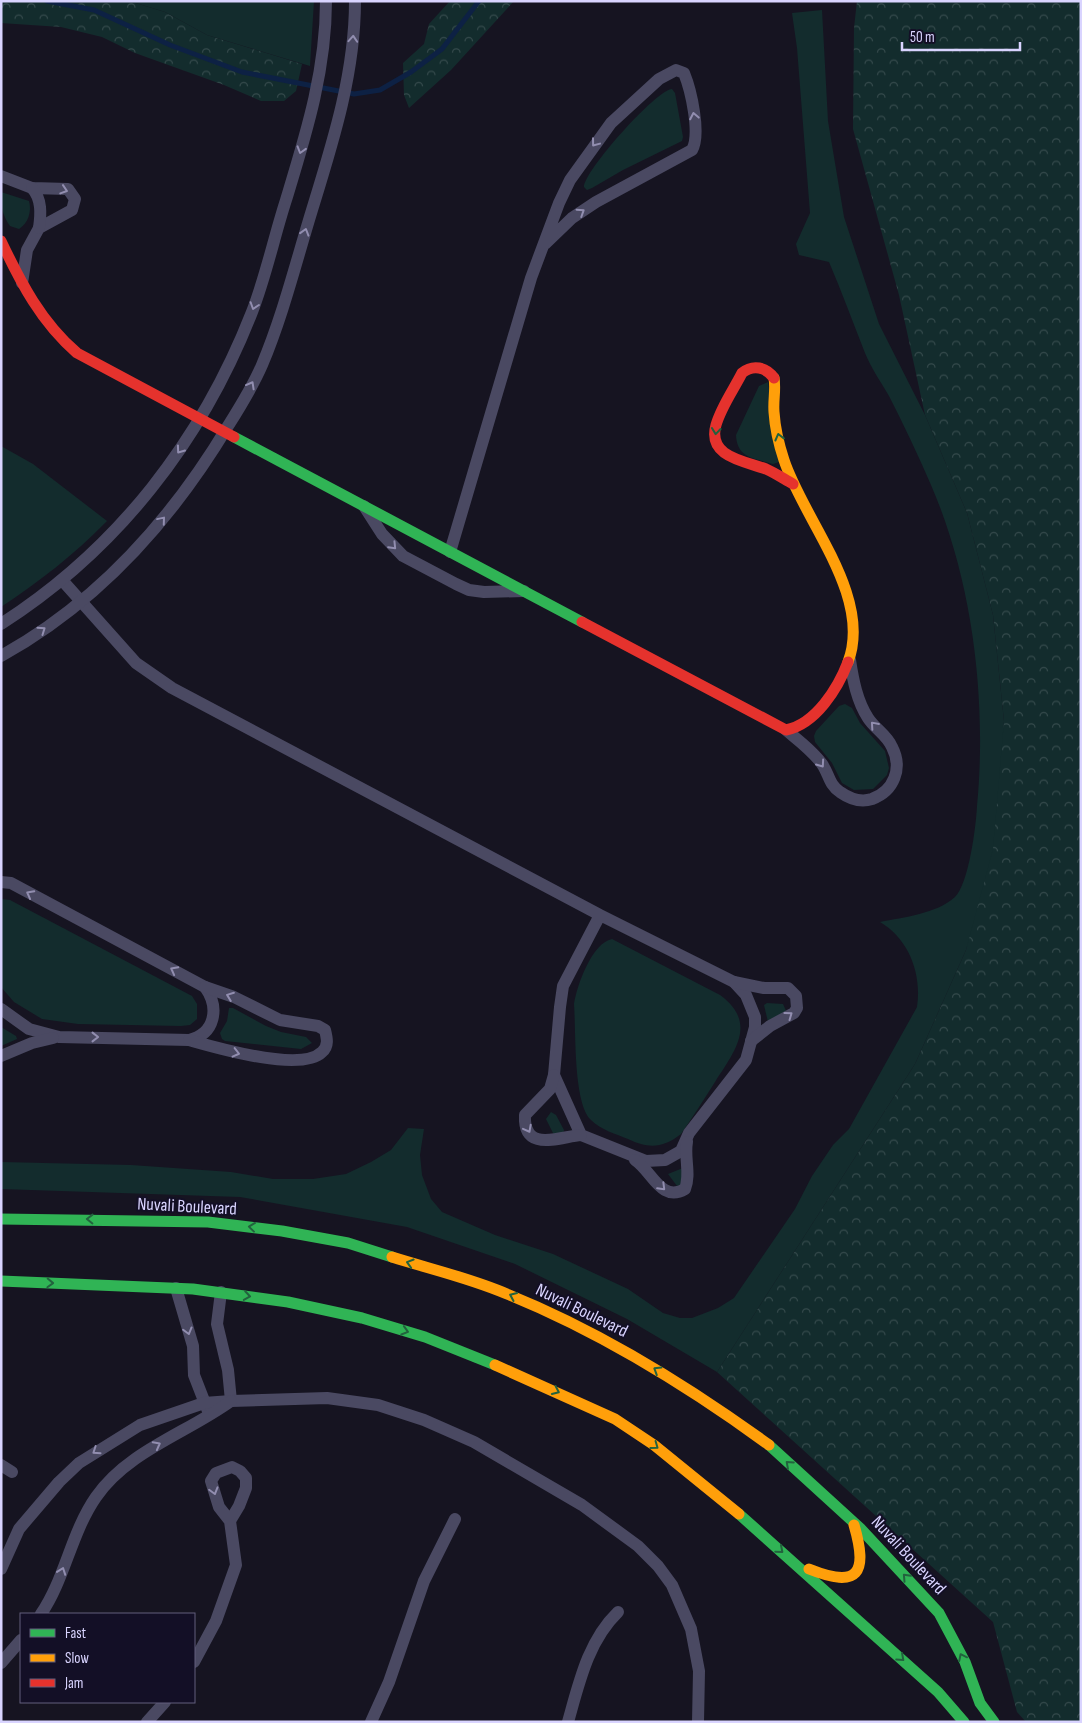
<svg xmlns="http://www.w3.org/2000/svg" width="1082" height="1723" viewBox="0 0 1082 1723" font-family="'Sofia Sans Condensed',sans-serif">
	<defs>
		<pattern id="forest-crowns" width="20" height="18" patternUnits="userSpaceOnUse" patternTransform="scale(1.25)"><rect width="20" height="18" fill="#132c2d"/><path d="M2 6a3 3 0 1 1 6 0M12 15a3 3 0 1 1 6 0" fill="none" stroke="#354a4c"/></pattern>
	</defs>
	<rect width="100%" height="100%" fill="#161421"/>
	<!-- forest -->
	<g fill="url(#forest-crowns)">
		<path d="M1 1H129L165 12 207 35 302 64 296 91 284 101H261L224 85 135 53 102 37 61 27 1 23Z"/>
		<path d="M450 1H514L451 70 409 108 404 95 403 63 424 44 429 24Z"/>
		<path d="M857 1H1081V1722H1026L1017 1712 993 1622 717 1372 915 1064 966 950 1004 721 993 615 967 513 925 415 899 295 853 129 854 28Z"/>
	</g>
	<!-- park -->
	<g fill="#132c2d">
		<path d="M129 1H314L310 66 207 35 165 12Z"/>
		<path d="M822 10 828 121 844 217 879 324 925 415 967 513 993 615 1004 721 993 849 966 950 915 1064 717 1372 627 1319 515 1264 407 1227 240 1197 1 1189V1162L131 1165 231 1172 273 1179H313L346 1174 371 1162 391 1150 408 1128 424 1129 420 1155 422 1175 431 1199 442 1212 495 1235 553 1254 628 1289 663 1313 680 1318H692L718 1308 734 1298 795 1209 812 1176 833 1145 849 1129 917 1007C922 974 909 939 880 922 904 917 936 914 955 897 969 883 976 826 977 806 987 701 973 582 931 485 918 455 904 425 889 396 881 382 871 368 865 353 853 323 842 292 829 262L799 255 796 244 810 213 797 48 792 13Z"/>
		<path d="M672 89 675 93 683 137 682 141 623 170 592 188 587 190 584 187C584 171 656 90 672 89Z"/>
		<path d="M1 192 29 201C32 212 28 223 19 229L10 226C2 215 1 206 1 192Z"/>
		<path d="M768 382 779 462 773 464C755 458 737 459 736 435L759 386Z"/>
		<path d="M1 446 33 464 107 521C75 554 40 581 1 607Z"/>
		<path d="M845 704 852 708 860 723 885 751 889 768 887 775 873 789 854 790 842 783 832 763 815 742 814 736 816 731 839 706Z"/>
		<path d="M1 899 10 900 192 996 197 1004V1019L190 1025 181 1026 78 1024 42 1019 14 1002 1 987Z"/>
		<path d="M612 939 720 995C758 1023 735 1051 715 1082 704 1099 693 1117 681 1134 663 1148 649 1149 628 1139 616 1134 601 1130 591 1120 573 1104 576 1030 574 1004 577 985 592 943 612 939Z"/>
		<path d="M767 1003 783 1004 787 1013 768 1022 764 1005Z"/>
		<path d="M229 1008H233L266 1026 281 1032 306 1037 312 1043 301 1049 225 1041 222 1039 220 1033 227 1021Z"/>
		<path d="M1 1027 16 1036 17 1039 1 1046Z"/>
		<path d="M551 1112 556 1115 564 1130 563 1133 554 1135 546 1119Z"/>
		<path d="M683 1168 686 1183 677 1186 668 1174Z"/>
	</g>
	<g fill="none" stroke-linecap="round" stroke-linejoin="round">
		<!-- stream -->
		<path stroke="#0d2144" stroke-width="5" d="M47 1 94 10 170 45 242 72 354 94 380 90 411 72 442 49 479 1"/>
		<!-- street -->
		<g stroke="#4a4962" stroke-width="12">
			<path d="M1 176 32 188 68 189 75 199 72 210 39 228 27 250 22 283"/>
			<path d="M32 188C42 199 41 214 39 228"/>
			<path d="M364 506 382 534 403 556 456 584 469 590 484 592 524 591"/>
			<path d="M450 552 531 278 559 203 570 180 611 123 659 79 676 70 684 73C691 90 701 134 692 150L596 202 572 218 545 244"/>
			<path d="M62 580 136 663 172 688 600 915 734 982 746 995 755 1017V1027L746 1060 689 1133 681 1151 665 1160 646 1161 581 1135 554 1075 560 1007 563 986 600 915"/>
			<path d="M1 624C118 549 202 440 252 312 266 276 274 237 286 200 306 134 326 71 326 1"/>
			<path d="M1 656C97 603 172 519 228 426 240 407 253 386 262 365 283 315 296 262 312 210 333 142 355 73 355 1"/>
			<path d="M786 730C798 740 813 751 822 764 829 774 829 785 840 792 850 799 860 803 872 799 894 791 903 768 892 747 887 735 875 729 868 718 857 701 853 680 850 660"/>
			<path d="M1 882 11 883 205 987C220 1008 215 1034 189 1040L59 1037 29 1029 1 1009"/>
			<path d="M734 982 764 988H788L796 996 797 1008 794 1013 770 1026 751 1041"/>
			<path d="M189 1040C214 1047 301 1073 322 1052 329 1046 327 1038 325 1030L318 1026 280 1020 234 997 205 987"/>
			<path d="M1 1056 32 1043 53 1038"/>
			<path d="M554 1075 550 1089 525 1115C523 1153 559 1137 581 1135"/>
			<path d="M635 1160C652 1171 661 1203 685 1189 691 1174 684 1158 687 1142"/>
			<path d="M176 1288 193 1346 194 1375 208 1411"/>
			<path d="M221 1292 217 1324 228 1370 231 1401"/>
			<path d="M1 1465 12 1472"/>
			<path d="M1 1569 19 1529 59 1482 79 1463 140 1425 204 1403 231 1401 327 1398 378 1405 424 1420 474 1442 582 1505 638 1546 658 1566 672 1585 691 1629 699 1671 698 1722"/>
			<path d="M41 1614C65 1579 71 1533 96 1497 128 1451 187 1433 231 1401"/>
			<path d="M194 1662 216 1621 236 1565 230 1521 219 1507 211 1481 216 1473 232 1467 240 1471 246 1478V1488L239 1506 230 1521"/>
			<path d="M1 1663 21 1640"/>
			<path d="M147 1722 165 1702"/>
			<path d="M371 1722 389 1682 424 1581 455 1519"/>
			<path d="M568 1722C579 1683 588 1641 618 1612"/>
		</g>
		<!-- fast -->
		<g stroke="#30b455" stroke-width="11">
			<path d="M234 437 582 622"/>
			<path d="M1 1219 208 1222 282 1231 348 1243 392 1257"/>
			<path d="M1 1281 193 1289 288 1302 362 1318 425 1337 495 1365"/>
			<path d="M769 1445 860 1528 939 1613 965 1662 980 1703 994 1722"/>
			<path d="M739 1514 938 1692 964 1722"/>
		</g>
		<!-- slow -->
		<g stroke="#ff9f0a" stroke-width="11">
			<path d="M774 378C776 389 773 400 774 412 775 428 779 445 784 460 803 519 873 596 848 662"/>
			<path d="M392 1257C430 1269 470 1278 507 1294 601 1332 688 1386 769 1445"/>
			<path d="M495 1365 615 1419 654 1445 739 1514"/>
			<path d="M809 1569C859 1589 868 1573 854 1525"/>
		</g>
		<!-- jam -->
		<g stroke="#e5322d" stroke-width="11">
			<path d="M1 241C21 283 41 322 77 353L234 437"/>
			<path d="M774 378C766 367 753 364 742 373 734 389 721 407 716 425 707 457 744 461 766 469 775 473 784 479 793 484"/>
			<path d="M582 622 786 730C816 724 838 688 848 662"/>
		</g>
	</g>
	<!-- one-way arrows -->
	<defs><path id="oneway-chevron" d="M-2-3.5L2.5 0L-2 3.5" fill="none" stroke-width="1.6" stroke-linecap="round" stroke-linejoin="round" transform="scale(1.25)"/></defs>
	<g stroke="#928eb0">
		<use href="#oneway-chevron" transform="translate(353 39) rotate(-86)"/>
		<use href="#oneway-chevron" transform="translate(694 116) rotate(-101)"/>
		<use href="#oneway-chevron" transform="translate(595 143) rotate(127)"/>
		<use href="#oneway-chevron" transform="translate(301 150) rotate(107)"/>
		<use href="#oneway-chevron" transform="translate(64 190) rotate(18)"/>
		<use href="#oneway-chevron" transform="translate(581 212) rotate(-33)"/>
		<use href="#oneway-chevron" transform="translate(305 232) rotate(-73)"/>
		<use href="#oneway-chevron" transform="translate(254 306) rotate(108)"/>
		<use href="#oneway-chevron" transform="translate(251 385) rotate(-61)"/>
		<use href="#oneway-chevron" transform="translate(180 450) rotate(126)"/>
		<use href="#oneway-chevron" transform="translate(162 520) rotate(-50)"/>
		<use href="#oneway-chevron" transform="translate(393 546) rotate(46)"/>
		<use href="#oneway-chevron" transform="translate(42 630) rotate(-35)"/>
		<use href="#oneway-chevron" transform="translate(874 725) rotate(-131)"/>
		<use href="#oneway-chevron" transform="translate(821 764) rotate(55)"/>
		<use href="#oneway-chevron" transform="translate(30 894) rotate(-152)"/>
		<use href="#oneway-chevron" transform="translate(174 970) rotate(-152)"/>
		<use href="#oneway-chevron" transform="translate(230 996) rotate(-159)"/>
		<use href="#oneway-chevron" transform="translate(789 1015) rotate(-36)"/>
		<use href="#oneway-chevron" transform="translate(95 1037)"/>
		<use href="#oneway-chevron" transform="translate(236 1053) rotate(14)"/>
		<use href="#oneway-chevron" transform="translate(528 1129) rotate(62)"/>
		<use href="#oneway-chevron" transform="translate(662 1187) rotate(45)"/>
		<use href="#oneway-chevron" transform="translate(188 1331) rotate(75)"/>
		<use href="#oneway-chevron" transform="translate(157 1445) rotate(-28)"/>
		<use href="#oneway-chevron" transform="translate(96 1451) rotate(146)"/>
		<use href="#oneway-chevron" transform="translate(214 1491) rotate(74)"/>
		<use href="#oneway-chevron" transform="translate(62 1571) rotate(-70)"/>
	</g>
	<g stroke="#22623e">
		<use href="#oneway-chevron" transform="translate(716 431) rotate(96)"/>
		<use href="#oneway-chevron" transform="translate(779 437) rotate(-104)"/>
		<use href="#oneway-chevron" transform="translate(90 1219) rotate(-179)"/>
		<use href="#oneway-chevron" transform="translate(252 1227) rotate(-173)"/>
		<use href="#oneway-chevron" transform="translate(410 1263) rotate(-163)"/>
		<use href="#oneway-chevron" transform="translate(50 1283) rotate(2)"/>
		<use href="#oneway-chevron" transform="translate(247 1296) rotate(9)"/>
		<use href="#oneway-chevron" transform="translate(513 1296) rotate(-156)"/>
		<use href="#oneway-chevron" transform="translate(405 1331) rotate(17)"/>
		<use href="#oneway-chevron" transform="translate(657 1370) rotate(-148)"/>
		<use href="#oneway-chevron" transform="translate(556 1391) rotate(25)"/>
		<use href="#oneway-chevron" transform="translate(655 1446) rotate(36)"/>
		<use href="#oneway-chevron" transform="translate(789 1464) rotate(-138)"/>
		<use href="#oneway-chevron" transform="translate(780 1550) rotate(41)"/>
		<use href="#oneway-chevron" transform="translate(906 1577) rotate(-133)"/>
		<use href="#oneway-chevron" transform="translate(962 1657) rotate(-116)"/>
		<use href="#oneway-chevron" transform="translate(901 1658) rotate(42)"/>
	</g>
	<g text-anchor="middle" stroke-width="4" stroke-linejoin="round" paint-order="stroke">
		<!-- street labels -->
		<g font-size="18" fill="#d9d4ff" stroke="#130f26">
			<text transform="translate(187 1206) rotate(3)" y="6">Nuvali Boulevard</text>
			<text transform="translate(582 1310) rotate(26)" y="6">Nuvali Boulevard</text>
			<text transform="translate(909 1555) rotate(47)" y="6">Nuvali Boulevard</text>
		</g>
	</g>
	<!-- border -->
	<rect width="1082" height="1723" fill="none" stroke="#d9d4ff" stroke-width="5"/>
	<!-- legend -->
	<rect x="20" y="1613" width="175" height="90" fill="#130f26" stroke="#625e7d"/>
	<rect x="30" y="1629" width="25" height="8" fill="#30b455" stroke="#625e7d"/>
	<text x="65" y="1638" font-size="15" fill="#d9d4ff">Fast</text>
	<rect x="30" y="1654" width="25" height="8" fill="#ff9f0a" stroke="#625e7d"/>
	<text x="65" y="1663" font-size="15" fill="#d9d4ff">Slow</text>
	<rect x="30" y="1679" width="25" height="8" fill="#e5322d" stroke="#625e7d"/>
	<text x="65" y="1688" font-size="15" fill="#d9d4ff">Jam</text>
	<!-- scale -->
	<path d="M902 42v8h118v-8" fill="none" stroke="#d9d4ff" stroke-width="2.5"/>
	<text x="910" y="42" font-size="15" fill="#d9d4ff" stroke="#130f26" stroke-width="4" paint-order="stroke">50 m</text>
</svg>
